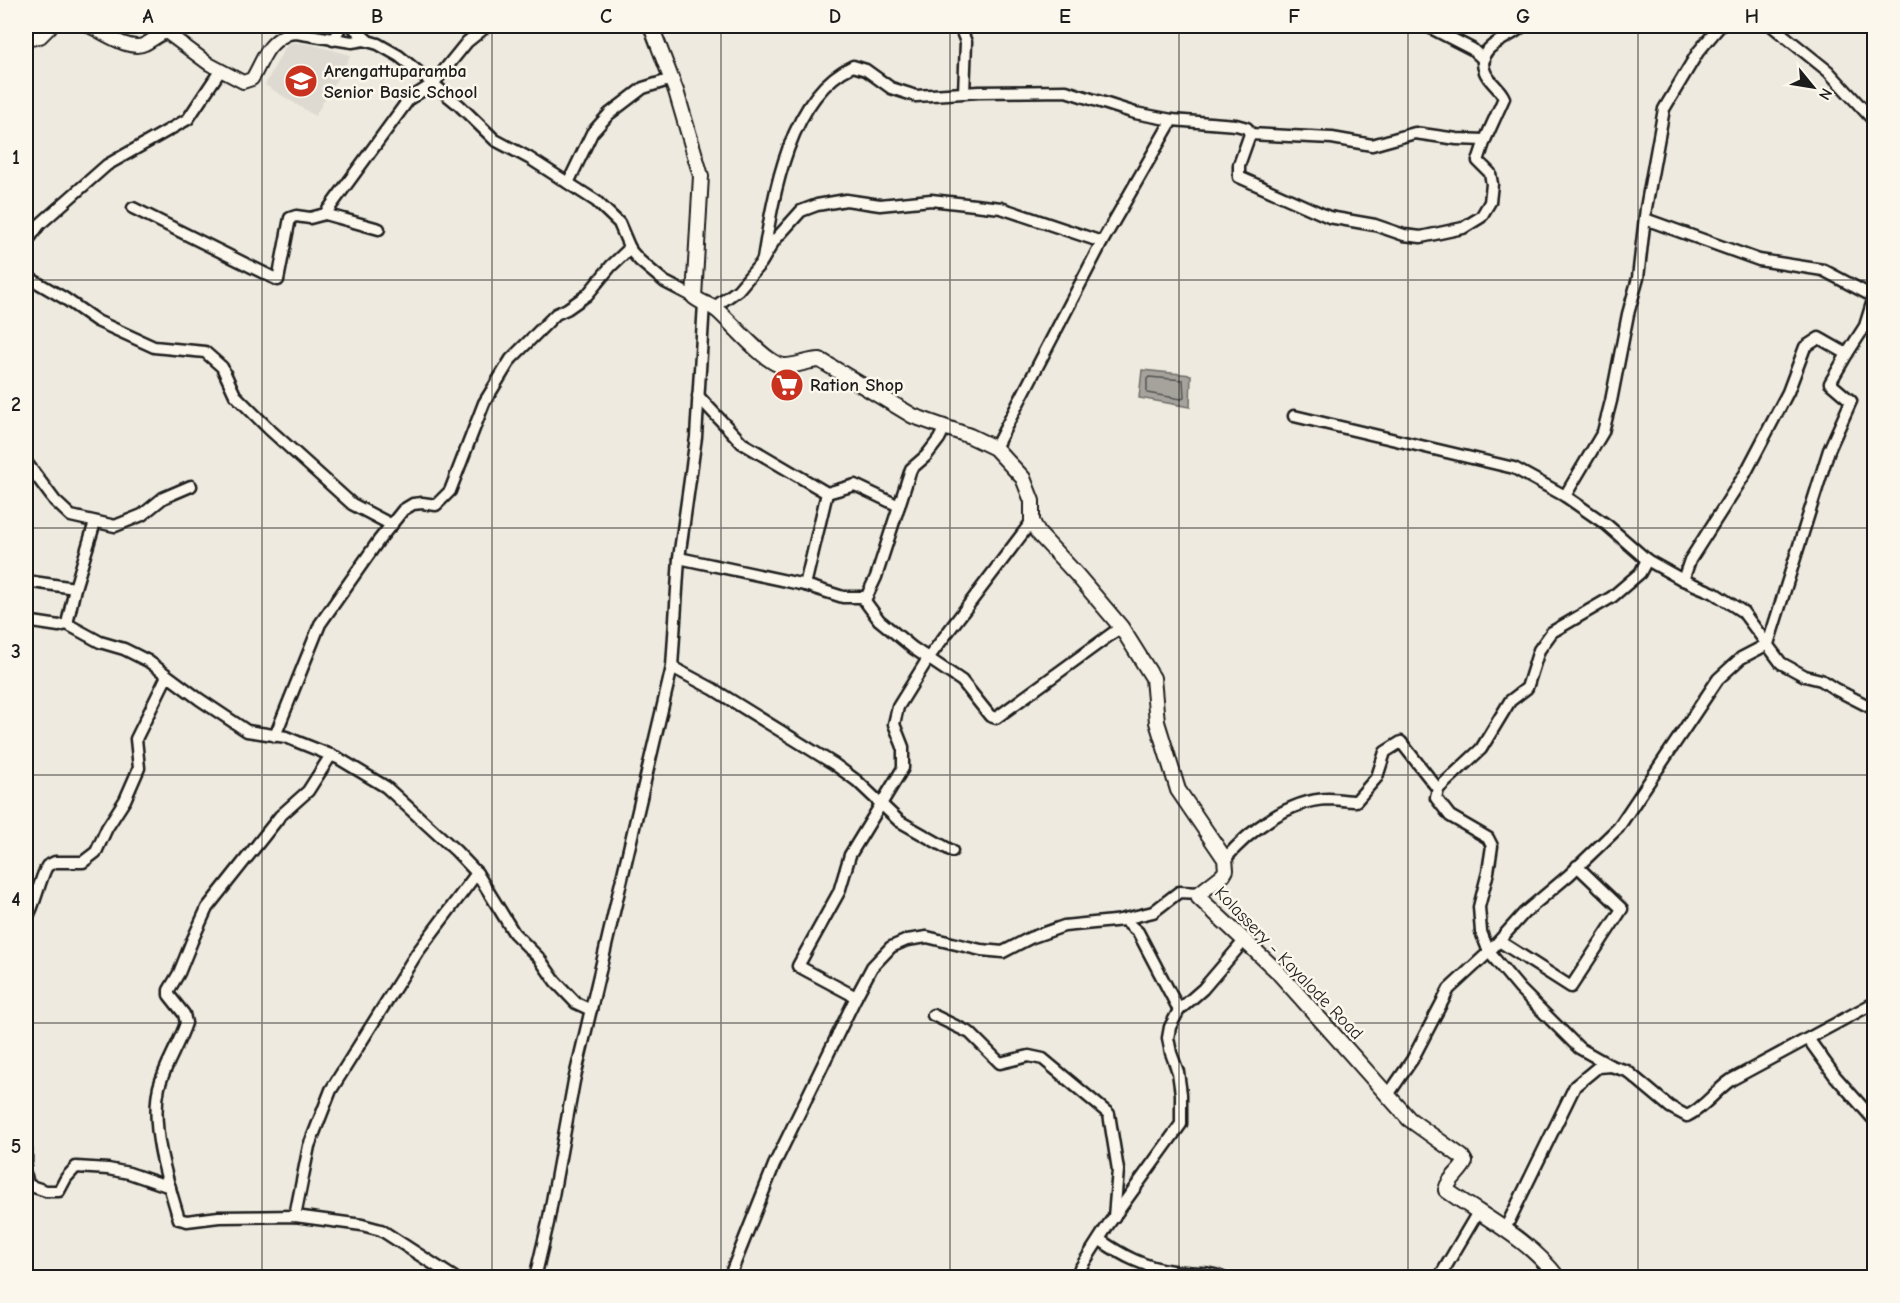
<svg xmlns="http://www.w3.org/2000/svg" width="1900" height="1303" viewBox="0 0 1900 1303" font-family="'Comic Neue',sans-serif">
	<rect width="100%" height="100%" fill="#eeeadf"/>
	<filter id="ink" filterUnits="userSpaceOnUse"><feTurbulence type="fractalNoise" baseFrequency=".0167" numOctaves="2"/><feDisplacementMap in="SourceGraphic" scale="12" xChannelSelector="R" yChannelSelector="G"/><feConvolveMatrix kernelMatrix="1 2 1 2 8 2 1 2 1" color-interpolation-filters="sRGB"/></filter>
	<g filter="url(#ink)">
		<!-- built -->
		<path fill="#dedad1" d="M291 42 313 45 351 55 315 116 265 85 284 49Z"/>
		<!-- water -->
		<path fill="#a6a39d" stroke="#6f6d69" stroke-width="1.5" d="M1142 370 1191 375 1190 407 1139 398Z"/>
		<g fill="none" stroke-linecap="round" stroke-linejoin="round">
			<!-- shore -->
			<path stroke="#535250" stroke-width="1.5" d="M1149 377 1183 380 1184 398 1181 399 1147 393V379Z"/>
			<defs>
				<g id="minor">
					<path d="M290 26 287 34 296 33 352 42 364 40 378 44 399 56 459 105 495 140 529 158 596 201 619 223 631 251 640 261 665 282 694 297"/>
					<path d="M352 26 367 40"/>
					<path d="M1427 26 1472 49 1484 60"/>
					<path d="M1772 26 1828 71 1874 121"/>
					<path d="M960 27 966 42 964 93"/>
					<path d="M333 40 341 26"/>
					<path d="M1250 134 1332 138 1372 145 1415 133 1457 139 1485 140"/>
					<path d="M568 183 592 133 609 114 643 88 672 79"/>
					<path d="M133 208 278 280 290 218 296 216 310 218 325 214"/>
					<path d="M1645 219 1759 260 1823 270 1874 297"/>
					<path d="M379 229 325 214 409 99 433 84 467 42 487 26"/>
					<path d="M26 243 39 225 107 165 188 119 220 71"/>
					<path d="M763 259C773 197 789 95 853 66L866 70 891 88 916 96 979 92 1066 91 1135 113 1172 120"/>
					<path d="M26 276 64 298 97 321 154 347 205 352 222 367 235 395 269 429 352 504 392 525"/>
					<path d="M713 308 738 290 761 263 774 241 801 211 817 205 846 200 880 205 931 200 1001 208 1102 242"/>
					<path d="M1847 354 1865 326 1874 297"/>
					<path d="M698 396 742 443 827 493 805 585"/>
					<path d="M1294 416 1514 468 1565 496 1607 525 1647 560 1683 580 1714 593 1743 612 1781 663 1805 676 1821 680 1835 689 1874 709"/>
					<path d="M995 448 1102 242 1172 120 1236 125 1247 128 1250 134 1239 165V177L1329 217 1375 225 1404 235 1421 237 1463 228 1481 217 1490 202 1492 184 1490 173 1478 161 1485 140 1504 98C1499 87 1489 82 1485 72 1474 44 1510 40 1522 26"/>
					<path d="M26 462 55 501 71 516 115 526 142 515 163 498 191 486"/>
					<path d="M827 493 855 485 899 506 876 577 865 600"/>
					<path d="M1565 496 1603 432 1611 401 1628 314 1638 278 1646 208 1664 109 1698 52 1720 26"/>
					<path d="M899 506 911 469 926 456 939 439 945 427"/>
					<path d="M679 558 805 585 843 597H862L879 620 913 648 962 681 990 716 996 718 1121 627"/>
					<path d="M1647 560 1640 573 1612 597 1552 632 1539 650 1527 688 1510 701 1481 749 1438 789 1436 798 1450 816 1488 838 1492 846 1488 872 1479 907 1481 932 1489 952 1520 989 1579 1048 1611 1066 1627 1071 1670 1107 1687 1116C1704 1108 1715 1091 1731 1080L1874 1003"/>
					<path d="M26 581 75 588 67 624"/>
					<path d="M75 588 95 522"/>
					<path d="M26 621 59 626 67 624 100 642 124 649 148 661 199 699 247 731 286 737 298 742 338 758 386 787 456 851 477 873 514 933 539 958 555 981 576 1003 591 1010"/>
					<path d="M672 667 713 689 834 764 857 781 899 821 952 851"/>
					<path d="M275 736 320 624 379 540 403 510 413 504 422 503 436 505 450 491 484 403 511 359 556 314 567 309 587 295 611 266 630 248"/>
					<path d="M331 755 308 791 280 816 207 908 192 941 179 973 169 990V995L184 1014 186 1023C179 1044 165 1065 159 1087 150 1128 167 1179 179 1219L187 1221 219 1217 295 1216 362 1225 381 1230 455 1278"/>
					<path d="M1225 859C1249 831 1289 800 1328 799 1337 799 1347 801 1356 801L1377 777 1385 752 1401 742 1438 789"/>
					<path d="M26 920C36 903 38 884 47 866L55 862H83L96 852 107 828 125 800 139 768 136 739 167 676"/>
					<path d="M1120 920 1153 912 1179 892 1200 893"/>
					<path d="M1499 941 1571 987 1622 909 1577 866"/>
					<path d="M856 997 872 967 891 947 907 940 927 937 981 950 1003 952 1030 938 1064 926 1124 920 1138 932 1179 1010"/>
					<path d="M933 1015 970 1033 1000 1063 1029 1056 1043 1059 1109 1114 1118 1170 1114 1217"/>
					<path d="M1809 1040 1835 1076 1874 1120"/>
					<path d="M1388 1095 1412 1060 1449 989 1489 952 1524 913 1569 875 1618 828 1718 679 1741 658 1768 644 1829 450 1851 401 1830 383 1847 354 1819 338 1805 347 1788 392 1745 474 1690 560 1683 580"/>
					<path d="M26 1149V1162"/>
					<path d="M26 1176 28 1185 46 1191H59L66 1178 76 1167 108 1169 129 1173 170 1187"/>
					<path d="M295 1216 309 1146 331 1090 417 953 477 873"/>
					<path d="M1505 1229 1575 1086 1598 1067 1611 1066"/>
					<path d="M1100 1240C1123 1256 1144 1267 1172 1271 1190 1274 1206 1270 1223 1278"/>
					<path d="M535 1278 548 1223 574 1081 672 667 679 558 696 437 704 303"/>
					<path d="M729 1278 774 1165 856 997 798 966 839 892 850 855 903 768V747L894 724 898 707 929 657 1032 521"/>
					<path d="M1074 1278 1108 1225 1181 1124V1094L1178 1072 1171 1053 1168 1038 1170 1027 1179 1010 1203 989 1244 941"/>
					<path d="M1439 1278 1478 1212"/>
				</g>
				<path id="tertiary" d="M89 26C104 33 130 52 145 44 153 40 158 35 166 32L209 64 243 82 252 79C264 59 265 45 287 34"/>
				<g id="secondary">
					<path d="M651 26 676 91 701 176 694 297C701 303 711 305 718 311 732 323 765 363 783 366 794 367 808 360 820 360L913 416 970 436 995 448 1023 478 1032 501V521L1038 533 1077 575 1121 627 1153 678 1157 722 1178 790 1225 859 1226 870 1223 875 1200 893 1199 898 1277 971 1409 1119 1462 1157 1465 1162C1461 1172 1448 1179 1446 1190 1485 1218 1529 1239 1558 1278"/>
					<path d="M26 39 40 36 50 26"/>
				</g>
			</defs>
			<!-- minor casing -->
			<use href="#minor" stroke="#1c1c1c" stroke-width="15"/>
			<!-- tertiary casing -->
			<use href="#tertiary" stroke="#1c1c1c" stroke-width="16"/>
			<!-- secondary casing -->
			<use href="#secondary" stroke="#1c1c1c" stroke-width="18"/>
			<!-- minor -->
			<use href="#minor" stroke="#fbf7ec" stroke-width="10"/>
			<!-- tertiary -->
			<use href="#tertiary" stroke="#fbf7ec" stroke-width="12"/>
			<!-- secondary -->
			<use href="#secondary" stroke="#fbf7ec" stroke-width="14"/>
		</g>
	</g>
	<!-- grid -->
	<path fill="none" stroke="#1c1c1c" stroke-width="1.5" stroke-opacity="0.55" d="M262 26V1278M492 26V1278M721 26V1278M950 26V1278M1179 26V1278M1408 26V1278M1638 26V1278M26 280H1874M26 528H1874M26 775H1874M26 1023H1874"/>
	<!-- icons -->
	<defs>
		<symbol id="school-disc" viewBox="-11 -11 22 22"><circle r="9.5" fill="#c8321e" stroke="#fbf7ec"/><path d="M0-5L7-2L0 1L-7-2ZM-4 1L0 2.5L4 1V4Q0 6-4 4Z" fill="#fff"/></symbol>
		<symbol id="supermarket-disc" viewBox="-11 -11 22 22"><circle r="9.5" fill="#c8321e" stroke="#fbf7ec"/><path d="M-6-5.5h2.5l.6 2H6L4.5 2H-2.5L-4.4-4H-6ZM-1.5 3.2a1.3 1.3 0 1 0 .1 0ZM3 3.2a1.3 1.3 0 1 0 .1 0Z" fill="#fff"/></symbol>
	</defs>
	<g fill-rule="evenodd">
		<use href="#school-disc" x="282" y="62" width="38" height="38"/>
		<use href="#supermarket-disc" x="768" y="366" width="38" height="38"/>
	</g>
	<g text-anchor="middle" stroke-width="5" stroke-linejoin="round" paint-order="stroke">
		<!-- poi labels -->
		<g font-size="18" font-weight="bold" fill="#1c1c1c" stroke="#fbf7ec" text-anchor="start">
			<text x="324" y="77">Arengattuparamba<tspan x="324" dy="21">Senior Basic School</tspan></text>
			<text x="810" y="391">Ration Shop</text>
		</g>
		<!-- street labels -->
		<g font-size="18" fill="#1c1c1c" stroke="#fbf7ec">
			<text transform="translate(1289 963) rotate(46)" y="6">Kolassery - Kayalode Road</text>
		</g>
	</g>
	<!-- margin -->
	<rect width="1900" height="1303" fill="none" stroke="#fbf7ec" stroke-width="66"/>
	<!-- north arrow -->
	<g transform="translate(1813 87) rotate(120)" stroke="#fbf7ec" stroke-width="4.5" paint-order="stroke">
	<path d="M0-4.5L10 22L0 15L-10 22Z" fill="#1c1c1c"/>
	<text y="-9" font-size="16" font-weight="bold" text-anchor="middle" fill="#1c1c1c">N</text>
	</g>
	<rect x="33" y="33" width="1834" height="1237" fill="none" stroke="#1c1c1c" stroke-width="2"/>
	<g font-size="20" text-anchor="middle" font-weight="bold" fill="#1c1c1c">
		<text x="148" y="23">A</text>
		<text x="377" y="23">B</text>
		<text x="606" y="23">C</text>
		<text x="835" y="23">D</text>
		<text x="1065" y="23">E</text>
		<text x="1294" y="23">F</text>
		<text x="1523" y="23">G</text>
		<text x="1752" y="23">H</text>
		<text x="16" y="164">1</text>
		<text x="16" y="411">2</text>
		<text x="16" y="658">3</text>
		<text x="16" y="906">4</text>
		<text x="16" y="1153">5</text>
	</g>
</svg>
